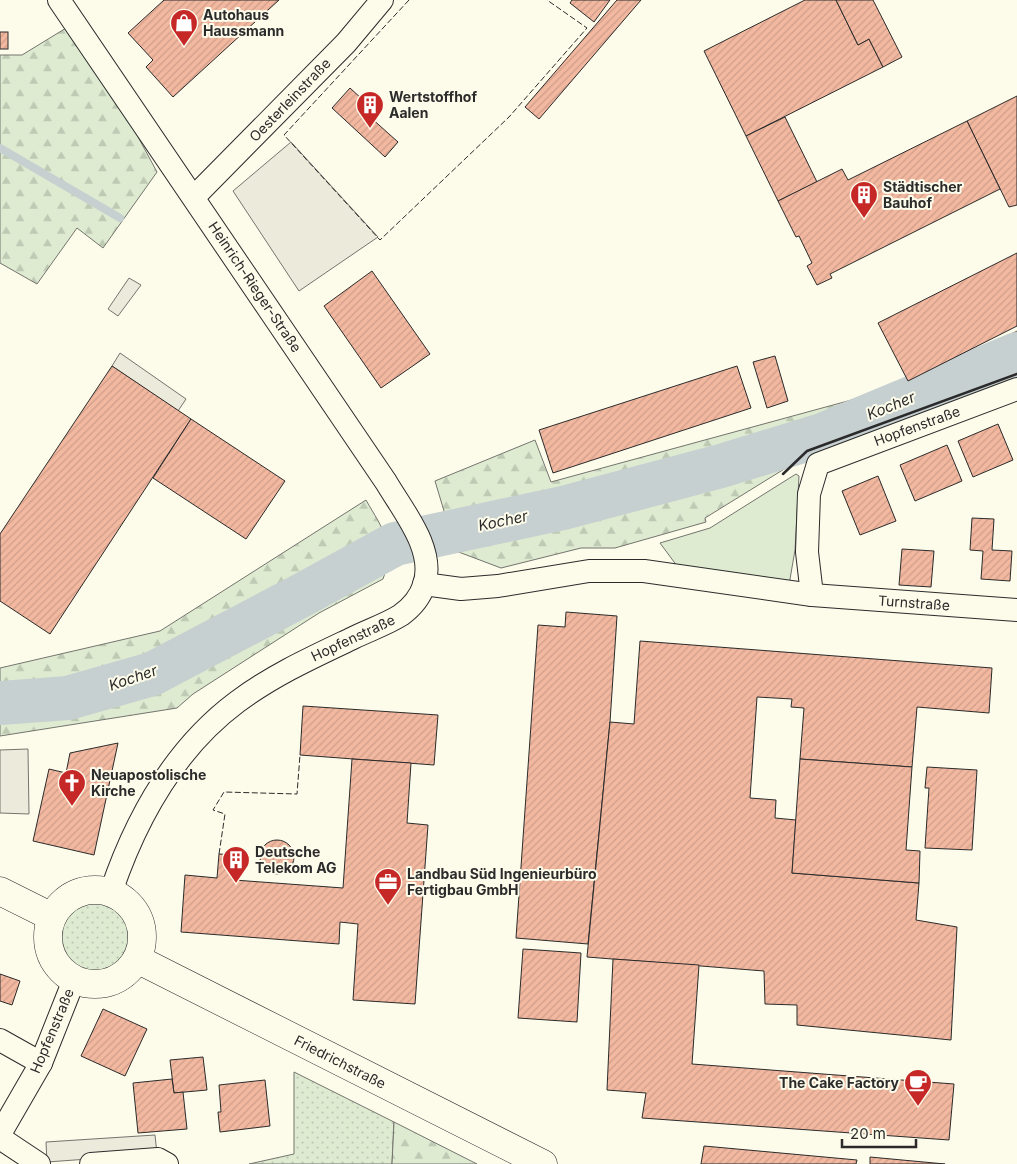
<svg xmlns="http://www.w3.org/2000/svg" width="1017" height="1164" viewBox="0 0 1017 1164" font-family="Inter,sans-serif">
	<defs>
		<pattern id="grass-dots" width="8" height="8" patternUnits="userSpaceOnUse" patternTransform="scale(1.25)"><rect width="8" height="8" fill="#deebd1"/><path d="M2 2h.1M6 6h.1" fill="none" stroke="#bfcab4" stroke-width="1.8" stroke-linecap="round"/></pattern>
		<pattern id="forest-firs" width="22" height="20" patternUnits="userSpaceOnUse" patternTransform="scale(1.25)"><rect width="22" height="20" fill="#deebd1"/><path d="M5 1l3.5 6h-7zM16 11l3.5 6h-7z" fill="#bfcab4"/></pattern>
		<pattern id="building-hatch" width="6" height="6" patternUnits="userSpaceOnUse" patternTransform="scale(1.25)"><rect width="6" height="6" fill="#f2b8a0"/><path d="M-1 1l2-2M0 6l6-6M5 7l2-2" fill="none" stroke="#d09e8a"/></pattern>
	</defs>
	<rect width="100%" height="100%" fill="#fdfbea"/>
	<!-- grass -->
	<g fill="url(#grass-dots)" stroke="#74746e">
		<circle cx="96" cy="936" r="38"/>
		<path d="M294 1072 394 1122 392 1164H249L294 1154Z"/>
	</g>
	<!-- forest -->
	<g fill="url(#forest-firs)" stroke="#74746e">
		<path d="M76 22 157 172 103 248 77 228 37 284 0 263V55H22Z"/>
		<path d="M1017 331V346L980 363 789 435 794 463 705 518 706 522 615 548H581L501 568 456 551 435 481 535 440 551 482 910 384Z"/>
		<path d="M366 500C383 530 396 544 383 579L319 613 193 694 177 708 0 736V668L160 631Z"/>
		<path d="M394 1122 477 1164H392Z"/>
	</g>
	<!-- park -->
	<path fill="#deebd1" stroke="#74746e" d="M796 474 799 476 795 550 789 585 680 570 660 543 710 528Z"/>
	<!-- parking -->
	<g fill="#eceadb" stroke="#74746e">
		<path d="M291 142 378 237 299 291 233 191Z"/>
		<path d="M129 278 141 285 118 316 108 309Z"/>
		<path d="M120 353 186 399 178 411 112 366Z"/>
		<path d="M28 749 29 814 0 813V750Z"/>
		<path d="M155 1135 157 1154 47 1162 46 1142Z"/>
	</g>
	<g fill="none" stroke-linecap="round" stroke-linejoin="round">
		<!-- stream -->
		<path stroke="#c7d0d0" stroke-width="8" d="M0 148 120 218"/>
		<!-- river -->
		<path stroke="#c7d0d0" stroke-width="44" d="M0 703 68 698 152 674 304 594 395 544 563 508 721 466 822 435 1017 354"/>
	</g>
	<!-- building -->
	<g fill="url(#building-hatch)" stroke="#2b2b2b">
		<path d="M164 0H279L173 97 146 67 153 60 128 33Z"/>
		<path d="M572 0H610L594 22 570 3Z"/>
		<path d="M617 0H641L539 119 525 107Z"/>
		<path d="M805 0H836L858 45 869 39 883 67 746 136 704 51Z"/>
		<path d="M836 0H873L902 57 883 67 869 39 858 45Z"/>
		<rect x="0" y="32" width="8" height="17"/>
		<path d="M350 88 375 111 370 117 398 142 385 157 332 108Z"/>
		<path d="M1017 96V205L1009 207 967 121Z"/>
		<path d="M785 117 817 182 778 201 746 136Z"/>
		<path d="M967 121 1000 189 830 274 832 278 817 285 807 266 812 263 799 236 796 237 778 201 842 169 848 180Z"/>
		<path d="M1017 253V326L908 381 878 323Z"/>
		<path d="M372 271 430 354 381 388 324 306Z"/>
		<path d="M775 356 788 401 767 408 753 362Z"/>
		<path d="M112 366 191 419 50 634 0 601V534Z"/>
		<path d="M737 366 751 408 553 473 539 430Z"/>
		<path d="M191 419 285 481 246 539 153 478Z"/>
		<path d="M998 424 1013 460 973 477 958 441Z"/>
		<path d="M947 445 962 481 915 501 900 465Z"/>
		<path d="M878 476 896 521 860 535 842 491Z"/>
		<path d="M972 518 994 519 992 550 1012 551 1010 581 981 579 983 551 970 550Z"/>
		<path d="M902 549 934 551 931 587 899 585Z"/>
		<path d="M566 612 617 616 610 722 588 944 516 938 538 625 565 627Z"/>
		<path d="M640 641 992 668 989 713 917 707 912 767 800 759 804 708 791 707 792 699 757 697 750 798 776 800 775 818 796 820 792 873 919 883 916 920 957 927 951 1040 797 1025V1005L765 1004 764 971 587 957 610 722 634 724Z"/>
		<path d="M303 706 438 715 434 765 300 755Z"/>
		<path d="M118 743 94 855 33 841 49 769 66 773 70 753Z"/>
		<path d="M352 759 411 763 407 823 428 825 415 1004 353 1000 358 924 340 922 339 944 181 932 185 875 217 878 219 854 236 855 234 880 343 888Z"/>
		<path d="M800 759 912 767 906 850 920 851 919 883 792 873Z"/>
		<path d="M927 767 977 770 972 850 925 848 929 788H925Z"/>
		<circle cx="277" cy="857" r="17"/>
		<path d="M523 949 581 953 577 1022 518 1018Z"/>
		<path d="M613 959 699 965 692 1064 954 1084 949 1140 642 1118 646 1093 607 1090Z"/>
		<path d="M0 974 20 981 12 1005 0 1001Z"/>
		<path d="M103 1009 147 1029 125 1076 81 1056Z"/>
		<path d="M203 1057 207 1090 174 1093 170 1060Z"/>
		<path d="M172 1079 174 1093 183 1092 187 1129 138 1133 133 1083Z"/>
		<path d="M265 1080 270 1126 220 1132 218 1112H221L219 1085Z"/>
		<path d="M704 1146 857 1160 856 1164H701Z"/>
		<path d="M870 1157 945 1164H870Z"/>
	</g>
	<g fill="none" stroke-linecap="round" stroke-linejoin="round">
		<defs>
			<g id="street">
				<path d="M59 0 386 482C403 511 436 550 424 585 420 598 412 607 401 615 387 624 369 630 353 638 313 657 273 675 237 702 174 749 136 818 111 892"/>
				<path d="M194 197 346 43 382 0"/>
				<path d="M424 584 461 589 498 586 589 571H644L812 595 1017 610"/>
				<path d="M812 595 807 552 809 494 818 464 1017 389"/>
				<path d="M0 1040 41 1063"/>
				<path d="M0 1134 41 1063 74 980"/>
				<path d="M0 1138 39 1164"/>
				<path d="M91 1164 158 1159 167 1164"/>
			</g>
			<g id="secondary">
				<circle cx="95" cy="937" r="47"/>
				<path d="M0 891 52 917"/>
				<path d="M137 959 543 1164"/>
			</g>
		</defs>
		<!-- street casing -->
		<use href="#street" stroke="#2b2b2b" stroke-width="24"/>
		<!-- secondary casing -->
		<use href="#secondary" stroke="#2b2b2b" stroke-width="29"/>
		<!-- street -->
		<use href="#street" stroke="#fdfbea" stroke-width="22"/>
		<!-- secondary -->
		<use href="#secondary" stroke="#fdfbea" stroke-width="28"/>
		<!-- fence -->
		<g stroke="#2b2b2b" stroke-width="1" stroke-dasharray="6 2.5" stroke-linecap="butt">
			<path d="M409 0 284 135 380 240 509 117 587 28 547 0"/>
			<path d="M219 854 225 814 213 810 224 792 297 794 300 755"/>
		</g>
		<!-- wall -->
		<path stroke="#2b2b2b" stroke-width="2.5" d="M783 474 807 451 1017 374"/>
	</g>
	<!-- icons -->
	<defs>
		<symbol id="shop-pin" viewBox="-11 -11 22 30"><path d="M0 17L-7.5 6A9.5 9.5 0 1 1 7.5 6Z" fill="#c62828" stroke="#fdfbea"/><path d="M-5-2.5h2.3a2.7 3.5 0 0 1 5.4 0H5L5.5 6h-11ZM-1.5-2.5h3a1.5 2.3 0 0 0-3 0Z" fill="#fff"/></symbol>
		<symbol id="building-pin" viewBox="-11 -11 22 30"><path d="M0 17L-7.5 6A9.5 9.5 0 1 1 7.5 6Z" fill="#c62828" stroke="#fdfbea"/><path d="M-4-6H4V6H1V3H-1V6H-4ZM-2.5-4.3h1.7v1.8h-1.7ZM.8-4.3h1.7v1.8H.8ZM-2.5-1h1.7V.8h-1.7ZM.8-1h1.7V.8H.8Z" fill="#fff"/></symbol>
		<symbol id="church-pin" viewBox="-11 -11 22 30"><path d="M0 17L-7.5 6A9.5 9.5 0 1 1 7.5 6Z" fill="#c62828" stroke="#fdfbea"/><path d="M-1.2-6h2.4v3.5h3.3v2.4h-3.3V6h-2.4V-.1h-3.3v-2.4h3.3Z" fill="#fff"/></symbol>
		<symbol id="office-pin" viewBox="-11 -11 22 30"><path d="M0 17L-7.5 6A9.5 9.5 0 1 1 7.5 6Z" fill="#c62828" stroke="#fdfbea"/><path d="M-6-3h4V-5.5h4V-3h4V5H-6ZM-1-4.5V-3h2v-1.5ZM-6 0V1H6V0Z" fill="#fff"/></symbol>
		<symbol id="cafe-pin" viewBox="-11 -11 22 30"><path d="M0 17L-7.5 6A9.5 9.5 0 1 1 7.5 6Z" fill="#c62828" stroke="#fdfbea"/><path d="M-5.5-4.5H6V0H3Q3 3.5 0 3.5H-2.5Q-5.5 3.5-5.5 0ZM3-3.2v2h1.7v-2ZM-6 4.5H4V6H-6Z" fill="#fff"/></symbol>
	</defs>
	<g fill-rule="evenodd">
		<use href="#shop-pin" x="168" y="7" width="32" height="43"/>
		<use href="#building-pin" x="354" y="89" width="32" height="43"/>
		<use href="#building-pin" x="848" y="179" width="32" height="43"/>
		<use href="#church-pin" x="56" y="767" width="32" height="43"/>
		<use href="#building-pin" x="220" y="844" width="32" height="43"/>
		<use href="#office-pin" x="372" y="866" width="32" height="43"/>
		<use href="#cafe-pin" x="902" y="1067" width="32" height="43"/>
	</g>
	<g text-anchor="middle" stroke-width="4" stroke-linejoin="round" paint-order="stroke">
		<!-- poi labels -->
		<g font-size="14" font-weight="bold" fill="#2b2b2b" stroke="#fdfbea" text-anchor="start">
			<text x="203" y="20">Autohaus<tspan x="203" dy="16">Haussmann</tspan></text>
			<text x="389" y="102">Wertstoffhof<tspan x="389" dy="16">Aalen</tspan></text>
			<text x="883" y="192">Städtischer<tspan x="883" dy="16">Bauhof</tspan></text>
			<text x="91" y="780">Neuapostolische<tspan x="91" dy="16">Kirche</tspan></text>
			<text x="255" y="857">Deutsche<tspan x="255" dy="16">Telekom AG</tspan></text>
			<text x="407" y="879">Landbau Süd Ingenieurbüro<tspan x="407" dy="16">Fertigbau GmbH</tspan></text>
			<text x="899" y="1088" text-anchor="end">The Cake Factory</text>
		</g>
		<!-- street labels -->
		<g font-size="14" fill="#2b2b2b" stroke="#fdfbea">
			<text transform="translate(290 100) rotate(-46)" y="5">Oesterleinstraße</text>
			<text transform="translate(255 287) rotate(56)" y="5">Heinrich-Rieger-Straße</text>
			<text transform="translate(917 426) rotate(-20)" y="5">Hopfenstraße</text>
			<text transform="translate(914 603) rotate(4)" y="5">Turnstraße</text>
			<text transform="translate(353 638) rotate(-25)" y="5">Hopfenstraße</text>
			<text transform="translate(52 1031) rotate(-67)" y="5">Hopfenstraße</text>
			<text transform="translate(340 1062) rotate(27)" y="5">Friedrichstraße</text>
		</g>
		<!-- water labels -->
		<g font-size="15" font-style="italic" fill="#2b2b2b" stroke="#fdfbea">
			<text transform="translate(891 406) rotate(-22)" y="5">Kocher</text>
			<text transform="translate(503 521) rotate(-12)" y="5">Kocher</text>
			<text transform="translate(133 678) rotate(-19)" y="5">Kocher</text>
		</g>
	</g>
	<!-- scale -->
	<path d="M842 1139v8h74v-8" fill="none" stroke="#2b2b2b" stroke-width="2.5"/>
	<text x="850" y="1139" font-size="15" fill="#2b2b2b" stroke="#fdfbea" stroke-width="4" paint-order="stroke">20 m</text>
</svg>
